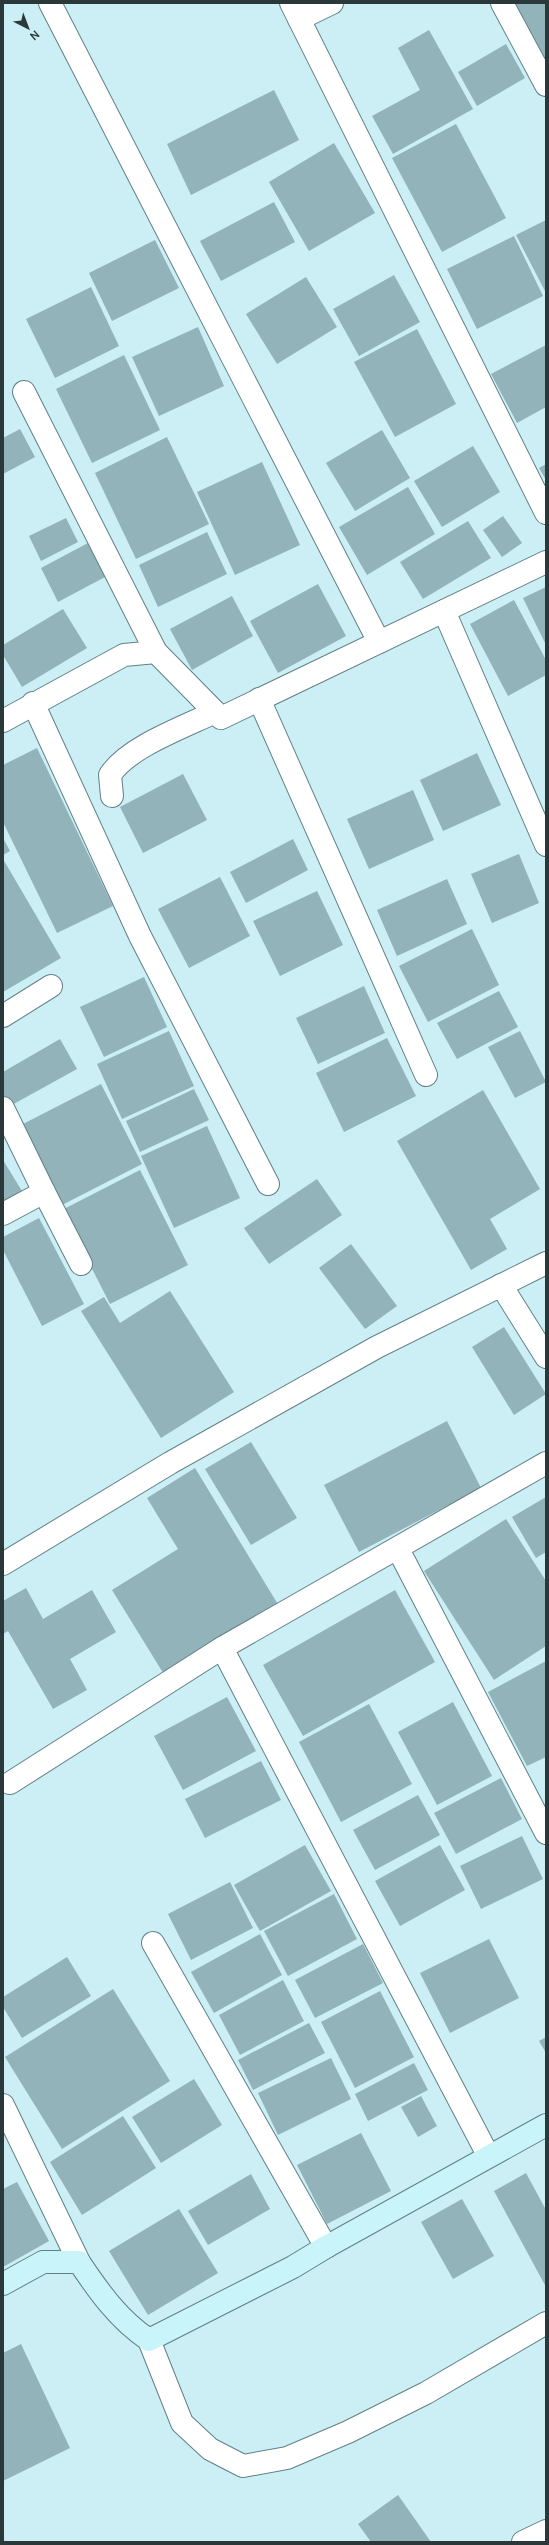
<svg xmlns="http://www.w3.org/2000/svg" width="549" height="2545" viewBox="0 0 549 2545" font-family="Manrope,sans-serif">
	<rect width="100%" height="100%" fill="#cbeff5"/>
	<!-- building -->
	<g fill="#91b3b9">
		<path d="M512 3H546V63Z"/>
		<path d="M429 30 473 109 393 154 372 116 420 90 398 48Z"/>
		<path d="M506 44 525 78 477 106 458 72Z"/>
		<path d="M274 90 299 140 191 195 167 144Z"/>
		<path d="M456 124 506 218 442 252 392 158Z"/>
		<path d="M334 143 375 213 309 251 269 182Z"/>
		<path d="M274 202 295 242 221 281 200 241Z"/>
		<path d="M546 220V293L516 235Z"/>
		<path d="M514 236 543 296 477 329 447 269Z"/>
		<path d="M155 240 179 288 112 321 89 273Z"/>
		<path d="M394 275 420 322 359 356 333 309Z"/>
		<path d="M306 277 337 327 277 364 246 314Z"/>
		<path d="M91 287 119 346 55 378 26 319Z"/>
		<path d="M198 327 224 386 159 416 132 357Z"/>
		<path d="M417 329 456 404 395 437 354 362Z"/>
		<path d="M546 345V407L517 423 491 374Z"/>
		<path d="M124 355 160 430 92 463 56 389Z"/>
		<path d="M20 429 35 457 3 474V438Z"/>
		<path d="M382 430 410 478 355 511 326 463Z"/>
		<path d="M167 437 209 524 136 559 95 473Z"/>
		<path d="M473 446 500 492 442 527 414 481Z"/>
		<path d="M262 462 300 545 235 575 197 492Z"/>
		<path d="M546 464V480L539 468Z"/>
		<path d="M408 487 435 534 367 575 339 527Z"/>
		<path d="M503 516 522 543 502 557 483 530Z"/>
		<path d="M66 518 78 542 41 561 29 536Z"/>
		<path d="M468 521 491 558 423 599 400 562Z"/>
		<path d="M207 532 227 574 158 607 139 565Z"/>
		<path d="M88 543 105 577 58 602 41 568Z"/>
		<path d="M318 584 346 636 278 673 250 621Z"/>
		<path d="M546 587V645L523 598Z"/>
		<path d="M232 596 253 636 192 670 170 629Z"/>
		<path d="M514 600 546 660V675L508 696 470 624Z"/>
		<path d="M63 609 87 648 22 687 3 655V645Z"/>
		<path d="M37 748 113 906 57 933 3 822V765Z"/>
		<path d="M477 753 501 805 443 831 420 780Z"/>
		<path d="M183 774 207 820 143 853 120 807Z"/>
		<path d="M413 790 434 840 369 869 347 819Z"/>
		<path d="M3 838 10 851 3 855Z"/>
		<path d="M293 839 308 870 246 903 230 872Z"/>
		<path d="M519 854 539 903 492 923 471 874Z"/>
		<path d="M3 859 61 958 3 992Z"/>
		<path d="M220 877 250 936 189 968 158 909Z"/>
		<path d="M447 879 467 924 397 956 377 910Z"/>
		<path d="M317 891 343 945 280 976 253 921Z"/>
		<path d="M472 929 499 985 428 1022 399 966Z"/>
		<path d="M144 977 167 1027 104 1057 80 1007Z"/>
		<path d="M364 986 385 1033 318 1064 296 1018Z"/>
		<path d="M499 991 518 1027 457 1059 437 1023Z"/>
		<path d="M169 1031 194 1086 122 1119 97 1064Z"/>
		<path d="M520 1031 546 1082 515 1098 488 1047Z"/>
		<path d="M387 1038 416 1096 344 1132 316 1073Z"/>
		<path d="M60 1039 77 1069 10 1106 3 1094V1072Z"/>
		<path d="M101 1084 142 1164 62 1205 21 1125Z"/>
		<path d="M194 1089 209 1120 140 1152 126 1121Z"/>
		<path d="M483 1090 540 1189 490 1219 507 1249 471 1270 397 1141Z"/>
		<path d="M207 1126 240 1198 174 1228 141 1156Z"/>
		<path d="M3 1160 22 1191 3 1203Z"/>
		<path d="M140 1170 188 1265 110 1304 62 1210Z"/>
		<path d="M317 1179 342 1215 269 1264 244 1228Z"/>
		<path d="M39 1218 84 1304 42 1326 3 1250V1237Z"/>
		<path d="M351 1244 397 1306 365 1329 319 1268Z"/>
		<path d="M170 1291 234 1392 161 1438 81 1311 104 1297 120 1323Z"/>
		<path d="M504 1327 546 1394 514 1415 472 1347Z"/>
		<path d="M447 1421 481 1488 359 1552 324 1485Z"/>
		<path d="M251 1442 297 1518 251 1545 205 1469Z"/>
		<path d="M195 1468 279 1606 165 1676 112 1590 178 1549 147 1498Z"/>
		<path d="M546 1497V1552L536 1558 512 1517Z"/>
		<path d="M506 1519 546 1581V1646L494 1680 424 1571Z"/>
		<path d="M26 1588 43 1619 92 1590 116 1632 70 1659 87 1690 53 1709 8 1631 3 1634V1601Z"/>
		<path d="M395 1590 435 1662 303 1736 263 1665Z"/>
		<path d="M546 1661V1757L527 1766 488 1692Z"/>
		<path d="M227 1697 256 1751 183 1790 154 1736Z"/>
		<path d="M453 1702 492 1776 437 1805 398 1732Z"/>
		<path d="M369 1704 412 1784 341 1822 299 1742Z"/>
		<path d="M261 1761 281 1800 205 1838 185 1799Z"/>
		<path d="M501 1778 522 1819 456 1854 434 1813Z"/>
		<path d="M418 1795 440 1835 375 1870 353 1830Z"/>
		<path d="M522 1836 543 1879 481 1909 460 1866Z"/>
		<path d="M305 1845 331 1891 260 1931 234 1885Z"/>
		<path d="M440 1845 465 1890 400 1926 375 1881Z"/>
		<path d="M230 1882 253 1928 191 1960 168 1914Z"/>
		<path d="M334 1894 357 1939 288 1976 264 1931Z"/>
		<path d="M260 1934 282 1975 214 2013 191 1972Z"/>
		<path d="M489 1939 519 1998 450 2033 420 1973Z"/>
		<path d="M363 1944 383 1983 315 2018 295 1980Z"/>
		<path d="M67 1957 91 1996 22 2038 3 2007V1997Z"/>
		<path d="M283 1980 304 2021 240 2055 219 2015Z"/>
		<path d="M113 1989 170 2081 62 2149 5 2057Z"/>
		<path d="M380 1991 414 2057 355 2088 321 2022Z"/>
		<path d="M309 2023 325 2053 253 2090 238 2060Z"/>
		<path d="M546 2037V2053L539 2041Z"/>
		<path d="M331 2058 351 2099 278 2135 258 2093Z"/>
		<path d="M414 2063 428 2090 368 2121 355 2094Z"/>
		<path d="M194 2079 222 2125 161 2163 132 2117Z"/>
		<path d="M421 2096 437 2126 418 2137 401 2107Z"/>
		<path d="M123 2116 156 2168 82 2215 50 2162Z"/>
		<path d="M361 2133 391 2191 327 2224 297 2165Z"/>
		<path d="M526 2173 546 2210V2287L494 2191Z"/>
		<path d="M251 2174 270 2209 208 2245 188 2211Z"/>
		<path d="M17 2182 49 2241 3 2267V2189Z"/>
		<path d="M462 2199 494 2256 453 2279 421 2222Z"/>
		<path d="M179 2209 218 2273 148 2315 109 2251Z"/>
		<path d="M21 2344 70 2448 3 2481V2353Z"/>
		<path d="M398 2495 431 2542H371L358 2524Z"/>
	</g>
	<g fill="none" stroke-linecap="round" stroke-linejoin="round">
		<defs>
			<g id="street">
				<path d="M50 3 379 642"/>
				<path d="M291 3 546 513"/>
				<path d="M502 3 546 85"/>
				<path d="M299 19 332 3"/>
				<path d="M24 392 156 652"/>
				<path d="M444 611 546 845"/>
				<path d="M259 699 426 1075"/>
				<path d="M33 703 140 936 268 1184"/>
				<path d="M3 721 124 655 156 652 221 718 546 562"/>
				<path d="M112 796 110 775C128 747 184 727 215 712"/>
				<path d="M3 1016 51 986"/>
				<path d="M3 1108 44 1192 3 1214"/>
				<path d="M44 1192 81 1264"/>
				<path d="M501 1285 546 1357"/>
				<path d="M398 1549 546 1833"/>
				<path d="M3 1564 170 1463 377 1347 546 1263"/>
				<path d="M10 1783 222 1648"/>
				<path d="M153 1943 326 2247"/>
				<path d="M3 2105 79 2262"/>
				<path d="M488 2155 222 1648 546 1463"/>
				<path d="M149 2340 182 2423 210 2449 243 2466 287 2458 348 2432 426 2393 546 2323"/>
				<path d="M523 2542 546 2531"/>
			</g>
			<path id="secondary" d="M3 2284 43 2262H79C99 2292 119 2320 149 2340L293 2267 326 2247 546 2125"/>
		</defs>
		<!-- street casing -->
		<use href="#street" stroke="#608086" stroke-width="24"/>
		<!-- secondary casing -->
		<use href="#secondary" stroke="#608086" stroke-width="24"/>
		<!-- street -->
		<use href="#street" stroke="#fff" stroke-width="22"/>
		<!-- secondary -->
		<use href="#secondary" stroke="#c8f4fa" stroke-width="22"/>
	</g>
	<!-- border -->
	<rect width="549" height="2545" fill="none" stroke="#2a383a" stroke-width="8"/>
	<!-- north arrow -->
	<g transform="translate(28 28) rotate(138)" stroke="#cbeff5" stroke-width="3" paint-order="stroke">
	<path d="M0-3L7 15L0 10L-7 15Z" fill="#2a383a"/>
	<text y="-6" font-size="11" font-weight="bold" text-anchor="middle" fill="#2a383a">N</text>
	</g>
</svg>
